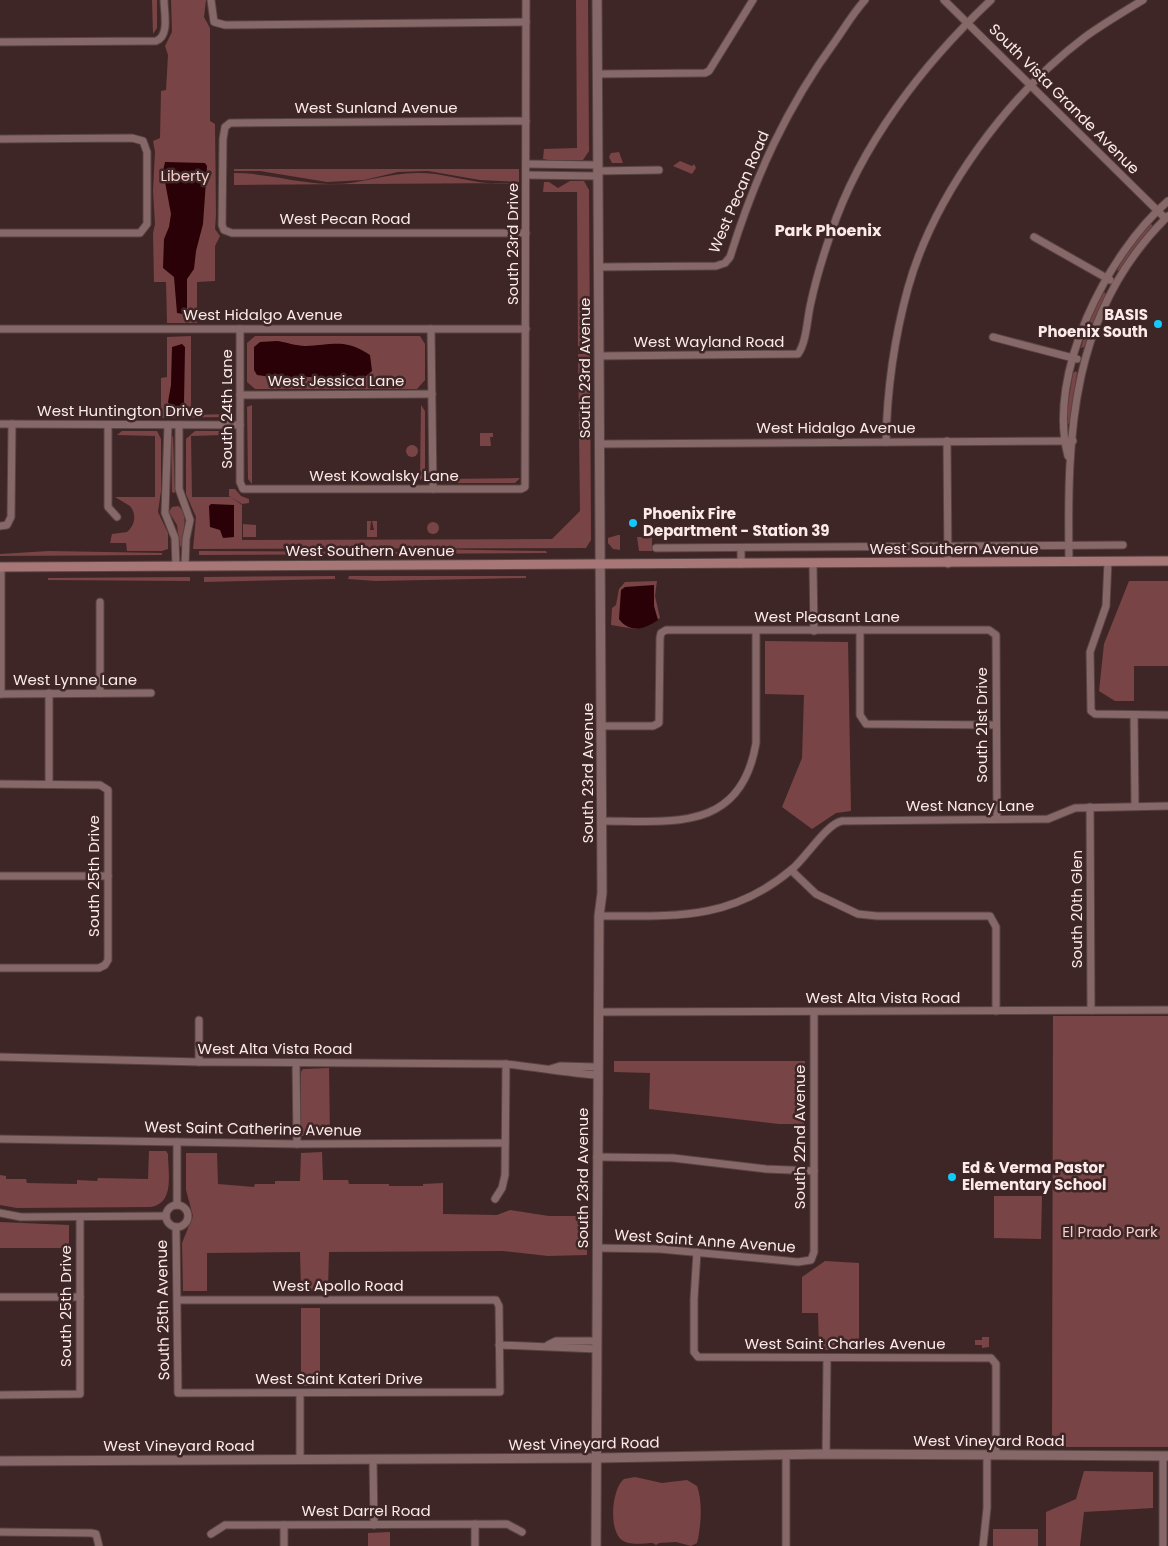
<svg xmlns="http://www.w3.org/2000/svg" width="1168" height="1546" viewBox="0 0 1168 1546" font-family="Poppins,sans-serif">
	<rect width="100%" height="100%" fill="#3f2626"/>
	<!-- green -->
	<g fill="#794445">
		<path d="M152 0H157V28L153 34Z"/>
		<path d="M171 0H206L204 17 210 28V121L215 124 216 215 215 229 220 236 215 246V281L197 282V323H167L166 282H154L153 233 155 224 153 191 155 152 153 141 160 138 161 91 166 90 168 55 165 46 172 32Z"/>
		<path d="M576 0H588L589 151 583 160H548L543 159 544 149 577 148Z"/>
		<path d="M619 152 623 163H612L609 157 611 153Z"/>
		<path d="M680 161 692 166 694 164 696 168 692 174 673 166Z"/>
		<path d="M234 169H519V182L480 180 428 171 398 172 364 180 327 182 260 171H234Z"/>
		<path d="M234 173C266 173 297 183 329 184 360 185 389 172 420 173 438 173 455 178 473 181 488 184 503 184 519 183L234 185Z"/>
		<path d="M570 181H584L589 190 590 352H578L577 192H543L544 182H549L558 188Z"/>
		<path d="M1150 223 1153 226 1120 270 1117 271 1125 254Z"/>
		<path d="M1103 291 1106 294 1084 347 1081 348 1090 317Z"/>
		<path d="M191 336V415L229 414 226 417 161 418V378L167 377V337Z"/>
		<path d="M255 336H420L425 344V380L417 389H255L247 382V343Z"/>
		<path d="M578 354H590L591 540 586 548 193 549 196 517 186 494V439L195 431H226L234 443H232L231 438H224L223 435 191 436 192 497H231L242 505V540L552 539 580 511Z"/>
		<path d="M1076 371 1077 373 1071 422 1068 424 1067 410 1073 373Z"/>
		<path d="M252 405V484L248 479 247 407Z"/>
		<path d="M421 405 425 411V476L420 480Z"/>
		<path d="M122 431H157L161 439V491L158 512 168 533V549L162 551H127L126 543H110L112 534 127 532C135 525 137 515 130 506L115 497H155V436L117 435Z"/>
		<path d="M480 433H493V437H490L491 446H480Z"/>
		<path d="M173 436 175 492 174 493 172 492 171 438Z"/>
		<circle cx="412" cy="451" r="6"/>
		<path d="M520 478 515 483H448L442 479Z"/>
		<path d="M229 489H235L241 496 249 499V503L242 504 229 496Z"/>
		<path d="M178 506C190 514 182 533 182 545L180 547 177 525 169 512 172 507Z"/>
		<path d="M367 521H371L370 530H374L372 521H377V537H367Z"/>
		<circle cx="433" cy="528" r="6"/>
		<path d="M243 524 256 525V537H243Z"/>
		<path d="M618 535H620V550L613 549 608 543V538Z"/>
		<path d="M637 537H652V551H639Z"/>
		<path d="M424 549 546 551 547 553 199 555V551L408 552Z"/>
		<path d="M49 551 162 553V555L0 556V554Z"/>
		<path d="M335 576V579L204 582V577Z"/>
		<path d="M349 576H526V578L376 581 348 579Z"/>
		<path d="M190 577V581L48 580V578Z"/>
		<path d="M657 581 655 596 660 618 635 629 611 625 612 608 616 605 619 589 625 582Z"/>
		<path d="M1129 581H1168V666H1134V701H1115L1099 691 1104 644Z"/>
		<path d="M765 641 848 642 851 811 836 813 812 829 782 807 802 758 804 695 765 694Z"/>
		<path d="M1053 1016H1168V1447H1052Z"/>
		<path d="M614 1061H805L804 1124H779L649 1109 650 1073 614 1072Z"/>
		<path d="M329 1068 330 1135 300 1136 301 1072 303 1069Z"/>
		<path d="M149 1151H166L168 1154C168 1173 175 1203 151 1207L17 1208 0 1205V1175L6 1176V1179H26L27 1183 77 1184V1180L97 1181 98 1178 148 1179Z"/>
		<path d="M322 1152 323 1180H348L349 1184H389V1186H423V1184L443 1183V1214L497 1215 510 1210 549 1216H587V1255L548 1256 503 1251 329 1252 328 1290H301L300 1252 207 1253V1291H183L182 1243 193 1216 186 1190V1153H217L218 1184 254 1187 255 1184H275V1181H300L301 1153Z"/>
		<path d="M994 1196H1042L1041 1239 994 1238Z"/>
		<path d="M0 1222 69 1225V1248H0Z"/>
		<path d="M825 1261 859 1263V1350H819L818 1313H802V1277Z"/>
		<rect x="301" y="1308" width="19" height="78"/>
		<path d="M982 1337H989V1347L982 1348V1345H975V1340H982Z"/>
		<path d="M1084 1471 1153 1472V1508L1084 1512 1080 1546H1046V1512L1076 1499Z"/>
		<path d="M635 1477 662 1483 687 1480 697 1486C703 1502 701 1527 697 1543L691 1546 676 1542 659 1543 656 1545 653 1543C645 1543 629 1546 622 1540 608 1530 612 1488 624 1479Z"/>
		<rect x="993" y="1529" width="45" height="17"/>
		<path d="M390 1532V1546H368V1533Z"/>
	</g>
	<!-- water -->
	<g fill="#2a0106">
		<path d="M165 162 205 163 207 166 203 224 196 251 194 269 187 279V312L183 314 177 313 174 277 163 268 164 239 169 227 171 214 163 171Z"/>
		<path d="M277 341C286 342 296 346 305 346 333 345 345 338 370 355L372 371 365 377H272L257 375 254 370V347L260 342Z"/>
		<path d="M182 344 185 347 184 403 183 406H170L168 402 171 385 172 347Z"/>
		<path d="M211 504 234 505V537L223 538 220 530 210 527 209 506Z"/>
		<path d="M654 585V606L658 620C645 629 630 634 619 619L621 590 625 587Z"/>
	</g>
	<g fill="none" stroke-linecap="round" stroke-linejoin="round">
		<defs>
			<g id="minor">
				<path d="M211 0 214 22 225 25 526 22"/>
				<path d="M944 0 1165 218"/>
				<path d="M0 42 156 41C170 36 164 12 164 0"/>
				<path d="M597 74 705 73 709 71 753 0"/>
				<path d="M0 139 132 138 143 141 147 152V224L140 233H0"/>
				<path d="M526 164 597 165"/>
				<path d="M597 171 659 170"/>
				<path d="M526 175 597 176"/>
				<path d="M526 233H232L224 230 222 225 223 139 225 127 230 123 526 121"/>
				<path d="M1034 237 1110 280"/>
				<path d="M598 267 716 266 725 263 730 257C755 177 786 108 836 40 845 27 854 12 865 0"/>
				<path d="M0 329H526"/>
				<path d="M240 329V482L243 489H521L525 487 526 0"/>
				<path d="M431 329 433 489"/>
				<path d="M993 337 1077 359"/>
				<path d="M599 356 798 354C807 341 807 318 811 302 816 279 823 256 831 233 860 145 924 63 991 0"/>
				<path d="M240 395 432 394"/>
				<path d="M0 424 240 425"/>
				<path d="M108 425V507L117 517"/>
				<path d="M168 425 165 513 175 538 176 566"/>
				<path d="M179 425V489L190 520 186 539 185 566"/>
				<path d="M947 441 948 564"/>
				<path d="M886 442C887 389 894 339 908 288 934 195 1008 95 1085 37 1103 24 1123 12 1143 0"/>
				<path d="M599 444 1073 441"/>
				<path d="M1068 456C1046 374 1107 254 1168 201"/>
				<path d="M0 526 7 525 11 517 12 424"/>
				<path d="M656 548 1123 545"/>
				<path d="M741 548V564"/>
				<path d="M1108 561 1106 606 1090 652 1091 711 1095 714 1168 715"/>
				<path d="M1069 562C1067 433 1070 312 1168 216"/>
				<path d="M813 564 814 631"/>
				<path d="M1 567V694"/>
				<path d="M100 602V693"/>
				<path d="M860 630V715L866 724 996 725"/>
				<path d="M49 693V783"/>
				<path d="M0 694 151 693"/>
				<path d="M1134 715 1135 806"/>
				<path d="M602 726H653L659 723 660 638 661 633 666 630H989L996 635 997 819"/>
				<path d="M0 784 100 785 108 790V960L105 965 99 968H0"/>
				<path d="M1090 807 1091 1010"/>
				<path d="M602 821C671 821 741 833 756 743V631"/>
				<path d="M791 870 816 894 858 914 877 916H990L996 927V1011"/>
				<path d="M0 876H108"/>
				<path d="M599 916C674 916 730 921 791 870 806 858 826 824 842 821L1048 819 1075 808 1168 806"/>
				<path d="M599 1012 1168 1010"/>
				<path d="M199 1020V1062"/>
				<path d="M0 1057 199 1062 506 1064C537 1067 566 1073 597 1075"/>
				<path d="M296 1063 297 1144"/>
				<path d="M550 1069 560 1066 597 1067"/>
				<path d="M0 1139 297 1144 505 1143"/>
				<path d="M177 1142V1205"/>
				<path d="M597 1157 673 1158 766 1169 814 1171"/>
				<path d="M495 1199 502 1188 505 1175 506 1064"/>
				<circle cx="177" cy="1216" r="11"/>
				<path d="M0 1213 21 1217 166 1216"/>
				<path d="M176 1227 178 1393 500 1392 499 1306 496 1300H178"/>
				<path d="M597 1248 660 1249 798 1262 811 1260 814 1252V1012"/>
				<path d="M697 1252 694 1299V1352L698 1357 991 1358 996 1364V1454"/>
				<path d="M0 1297H80"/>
				<path d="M499 1345 597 1349"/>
				<path d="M548 1345 556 1341H597"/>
				<path d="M300 1393V1460"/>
				<path d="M0 1395 80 1394V1217"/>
				<path d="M826 1454 827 1358"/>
				<path d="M786 1455V1546"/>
				<path d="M373 1459 374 1525"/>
				<path d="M0 1532 91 1533 96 1534 99 1546"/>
				<path d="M211 1534 225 1525 507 1524 522 1532"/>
				<path d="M284 1546V1525"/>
				<path d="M475 1546V1524"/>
				<path d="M983 1546 987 1508V1454"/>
				<path d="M1163 1546V1456"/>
			</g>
			<g id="tertiary">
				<path d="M0 1461 597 1458 826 1454 1168 1456"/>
				<path d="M596 1546 599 916 602 893 597 0"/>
			</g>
			<path id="secondary" d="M0 567 1168 561"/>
		</defs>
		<!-- minor casing -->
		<use href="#minor" stroke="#584343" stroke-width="9"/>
		<!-- tertiary casing -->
		<use href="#tertiary" stroke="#584343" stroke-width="11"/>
		<!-- secondary casing -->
		<use href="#secondary" stroke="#584343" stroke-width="11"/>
		<!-- minor -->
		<use href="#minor" stroke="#866868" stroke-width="7"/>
		<!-- tertiary -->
		<use href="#tertiary" stroke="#866868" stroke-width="9"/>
		<!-- secondary -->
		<use href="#secondary" stroke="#a77676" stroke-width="9"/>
	</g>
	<!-- markers -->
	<g fill="#11cafb" stroke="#3f2626" stroke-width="2">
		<circle cx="1158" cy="324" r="5"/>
		<circle cx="633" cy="523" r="5"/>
		<circle cx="952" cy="1177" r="5"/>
	</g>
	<g text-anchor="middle" stroke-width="5" stroke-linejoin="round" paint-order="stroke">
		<!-- street labels -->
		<g font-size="15" fill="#fbeae9" stroke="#3f2626">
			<text transform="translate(1064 99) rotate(45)" y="5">South Vista Grande Avenue</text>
			<text x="376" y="113">West Sunland Avenue</text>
			<text transform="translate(739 192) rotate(-67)" y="5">West Pecan Road</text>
			<text x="345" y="224">West Pecan Road</text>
			<text transform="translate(513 244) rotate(-90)" y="5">South 23rd Drive</text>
			<text x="263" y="320">West Hidalgo Avenue</text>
			<text x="709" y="347">West Wayland Road</text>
			<text transform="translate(585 368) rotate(-90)" y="5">South 23rd Avenue</text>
			<text x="336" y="386">West Jessica Lane</text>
			<text transform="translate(227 409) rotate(-90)" y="5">South 24th Lane</text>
			<text x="120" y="416">West Huntington Drive</text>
			<text x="836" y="433">West Hidalgo Avenue</text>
			<text x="384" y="481">West Kowalsky Lane</text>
			<text x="954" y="554">West Southern Avenue</text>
			<text x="370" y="556">West Southern Avenue</text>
			<text x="827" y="622">West Pleasant Lane</text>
			<text x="75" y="685">West Lynne Lane</text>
			<text transform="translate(982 725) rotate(-90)" y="5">South 21st Drive</text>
			<text transform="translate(588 773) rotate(-90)" y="5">South 23rd Avenue</text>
			<text x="970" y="811">West Nancy Lane</text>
			<text transform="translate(94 876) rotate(-90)" y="5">South 25th Drive</text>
			<text transform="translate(1077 909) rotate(-90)" y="5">South 20th Glen</text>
			<text x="883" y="1003">West Alta Vista Road</text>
			<text x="275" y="1054">West Alta Vista Road</text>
			<text transform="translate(253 1129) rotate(1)" y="5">West Saint Catherine Avenue</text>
			<text transform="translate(800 1137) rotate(-90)" y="5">South 22nd Avenue</text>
			<text transform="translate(583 1178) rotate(-90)" y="5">South 23rd Avenue</text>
			<text transform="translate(705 1241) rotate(4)" y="5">West Saint Anne Avenue</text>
			<text x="338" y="1291">West Apollo Road</text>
			<text transform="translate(66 1306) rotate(-90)" y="5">South 25th Drive</text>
			<text transform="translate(163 1310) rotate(-91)" y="5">South 25th Avenue</text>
			<text x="845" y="1349">West Saint Charles Avenue</text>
			<text x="339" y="1384">West Saint Kateri Drive</text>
			<text x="989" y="1446">West Vineyard Road</text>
			<text transform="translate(584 1444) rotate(-1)" y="5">West Vineyard Road</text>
			<text x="179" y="1451">West Vineyard Road</text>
			<text x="366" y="1516">West Darrel Road</text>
		</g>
		<!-- park labels -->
		<g font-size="15" fill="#f5cccc" stroke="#3f2626">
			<text x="185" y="181">Liberty</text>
			<text x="1110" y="1237">El Prado Park</text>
		</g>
		<!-- poi labels -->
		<g font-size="15" font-weight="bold" fill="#fbeae9" stroke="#3f2626" text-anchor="start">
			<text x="1148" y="320" text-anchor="end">BASIS<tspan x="1148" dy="17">Phoenix South</tspan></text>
			<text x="643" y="519">Phoenix Fire<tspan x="643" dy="17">Department - Station 39</tspan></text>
			<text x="962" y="1173">Ed &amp; Verma Pastor<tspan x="962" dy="17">Elementary School</tspan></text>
		</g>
		<!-- neighbourhood labels -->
		<g font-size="16" font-weight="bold" fill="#fbeae9" stroke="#3f2626">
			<text x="828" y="236">Park Phoenix</text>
		</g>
	</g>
</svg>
